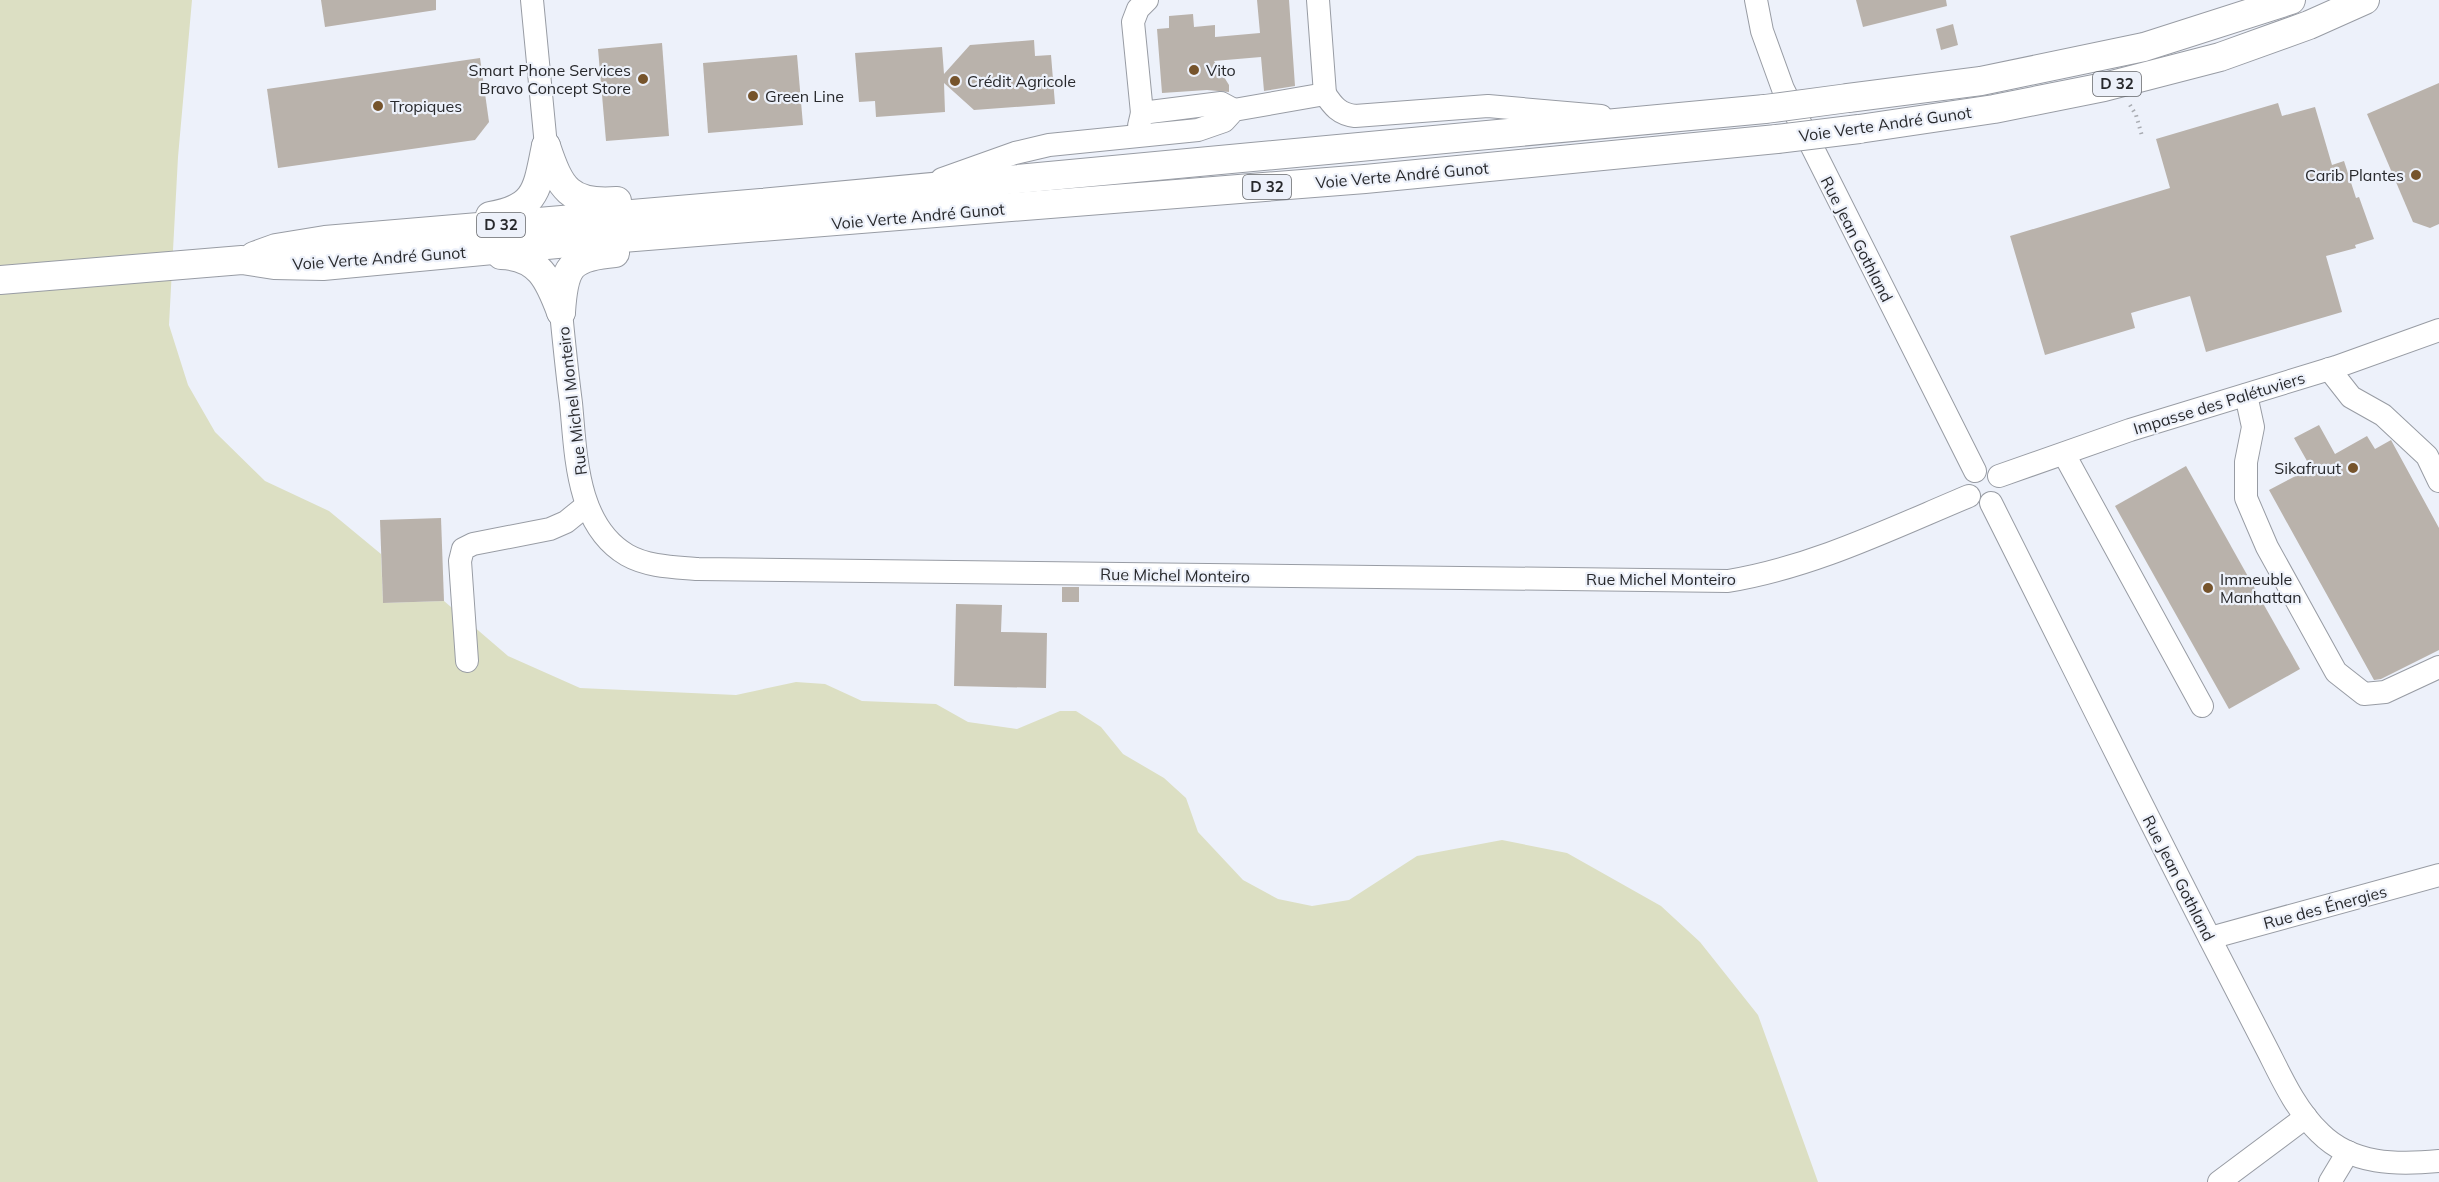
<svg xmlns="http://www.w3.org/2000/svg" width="2439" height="1182" viewBox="0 0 2439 1182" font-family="Mulish,sans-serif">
	<rect width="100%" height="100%" fill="#edf1fa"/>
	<!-- green -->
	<path fill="#dcdfc3" d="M0 0H192L178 157 169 325 188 385 215 432 265 481 329 511 381 554 383 603 444 601 508 656 580 688 736 695 796 682 825 684 862 701 936 704 968 722 1017 729 1060 711H1076L1101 727 1123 754 1164 778 1186 798 1198 832 1243 880 1278 899 1312 906 1349 900 1417 856 1502 840 1567 853 1661 906 1700 942 1758 1015 1818 1182H0Z"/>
	<!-- building -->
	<g fill="#b9b2ab">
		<path d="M321 0H436V10L325 27Z"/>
		<path d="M1257 0H1289L1295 86 1264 91 1261 57 1214 61 1229 85V92L1207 90 1162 93 1157 29 1169 28V16L1193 14 1194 27 1215 25V37L1260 33Z"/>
		<path d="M1856 0H1946L1947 6 1863 27Z"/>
		<path d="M1953 24 1958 45 1941 50 1936 29Z"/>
		<path d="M1034 40 1035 56 1051 55 1055 104 974 110 944 83 945 112 876 117 875 101 859 102 855 53 942 47 944 74 970 45Z"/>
		<path d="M662 43 669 136 606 141 598 49Z"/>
		<path d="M797 55 803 125 708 133 703 63Z"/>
		<path d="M480 58 489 122 475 140 278 168 267 89Z"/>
		<path d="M2439 83V224L2430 228 2413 222 2367 114Z"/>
		<path d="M2278 103 2282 116 2315 107 2332 165 2344 161 2356 198 2359 197 2374 239 2355 245 2356 248 2326 256 2342 312 2206 352 2190 296 2131 313 2135 328 2045 355 2010 236 2170 188 2156 139Z"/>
		<path d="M2319 425 2335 454 2367 436 2375 449 2391 440 2439 528V650L2381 679 2374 680 2269 490 2311 468 2294 438Z"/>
		<path d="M2186 466 2300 669 2229 709 2115 506Z"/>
		<path d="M441 518 444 601 383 603 380 520Z"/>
		<rect x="1062" y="587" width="17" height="15"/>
		<path d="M956 604 1002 605 1001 632 1047 633 1046 688 954 686Z"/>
	</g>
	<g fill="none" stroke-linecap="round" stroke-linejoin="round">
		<defs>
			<g id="minor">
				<path d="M532 0 546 146"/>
				<path d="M1318 0 1325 94"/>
				<path d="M1756 0 1762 31 1783 89 1975 471"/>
				<path d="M1142 113 1133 22 1138 9 1147 0"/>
				<path d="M1139 126 1142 113 1221 103 1234 110"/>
				<path d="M942 179 1015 153 1049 145 1198 130 1224 121 1234 110 1325 94C1333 106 1339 114 1355 116L1488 106 1601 116"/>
				<path d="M561 312C564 342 567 373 571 403 576 454 576 525 627 555 648 567 675 567 698 569L1728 581C1813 567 1890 529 1969 496"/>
				<path d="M2329 369 2351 397 2383 415 2427 456 2439 481"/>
				<path d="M2246 395 2253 427 2246 462V498L2267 547 2336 672 2364 694 2385 692 2439 667"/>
				<path d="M2064 454 2202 706"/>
				<path d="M1999 476 2130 430 2336 367 2439 330"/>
				<path d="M1991 503C2068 656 2143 809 2221 960 2237 991 2253 1022 2269 1053 2283 1081 2297 1111 2320 1133 2352 1165 2397 1165 2439 1161"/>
				<path d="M467 661 460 561 463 549 473 544 550 529 566 522 587 505"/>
				<path d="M2210 938 2439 875"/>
				<path d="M2219 1182 2306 1117"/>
				<path d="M2330 1182 2348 1152"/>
			</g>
			<g id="major">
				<path d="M1848 98 1981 81 2144 47 2291 0"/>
				<path d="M1859 129 1994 109 2104 87 2220 57 2309 25 2365 0"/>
				<path d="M546 146C560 188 569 205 617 201"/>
				<path d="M490 216C538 208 537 188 546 146"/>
				<path d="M501 255C539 256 549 280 561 312"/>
				<path d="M254 256 276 248 325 240 761 203 1765 109"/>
				<path d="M0 280 242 260 274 265 323 266 622 238 1365 179 1777 139"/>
				<path d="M561 312C564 267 569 257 615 253"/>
			</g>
		</defs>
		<!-- minor casing -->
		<use href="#minor" stroke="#989ca4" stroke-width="24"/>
		<!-- major casing -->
		<use href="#major" stroke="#989ca4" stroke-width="30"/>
		<!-- path -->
		<path stroke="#a8abb1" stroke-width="4" stroke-dasharray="1.5 4.5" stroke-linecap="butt" d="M2130 105 2136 115 2142 136"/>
		<!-- minor -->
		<use href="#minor" stroke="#fff" stroke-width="22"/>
		<!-- major -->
		<use href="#major" stroke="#fff" stroke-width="28"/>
		<defs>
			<g id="major-bridge">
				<path d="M1765 109 1848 98"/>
				<path d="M1777 139 1859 129"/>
			</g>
		</defs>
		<!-- major-bridge casing -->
		<use href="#major-bridge" stroke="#989ca4" stroke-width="30" stroke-linecap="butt"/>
		<!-- major-bridge -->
		<use href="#major-bridge" stroke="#fff" stroke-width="28"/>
	</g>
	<!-- markers -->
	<g fill="#76542c" stroke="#edf1fa" stroke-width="2">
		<circle cx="1194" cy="70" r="6"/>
		<circle cx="643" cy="79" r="6"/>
		<circle cx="955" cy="81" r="6"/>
		<circle cx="753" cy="96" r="6"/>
		<circle cx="378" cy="106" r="6"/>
		<circle cx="2416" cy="175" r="6"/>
		<circle cx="2353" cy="468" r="6"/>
		<circle cx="2208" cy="588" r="6"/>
	</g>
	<g text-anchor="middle" stroke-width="4.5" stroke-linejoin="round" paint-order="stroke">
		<!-- shield labels -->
		<g fill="#edf1fa" stroke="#63656a" stroke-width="1.5">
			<rect x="2093" y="72" width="48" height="24" rx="4.5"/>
			<rect x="1243" y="175" width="48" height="24" rx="4.5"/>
			<rect x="477" y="213" width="48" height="24" rx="4.5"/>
		</g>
		<g font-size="15" font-weight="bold" fill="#28292c">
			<text x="2117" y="89">D 32</text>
			<text x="1267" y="192">D 32</text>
			<text x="501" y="230">D 32</text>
		</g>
		<!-- poi labels -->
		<g font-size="16" fill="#28292c" stroke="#edf1fa" text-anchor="start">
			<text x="631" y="76" text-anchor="end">Smart Phone Services<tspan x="631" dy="18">Bravo Concept Store</tspan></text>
			<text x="1206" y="76">Vito</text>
			<text x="967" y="87">Crédit Agricole</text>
			<text x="765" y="102">Green Line</text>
			<text x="390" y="112">Tropiques</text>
			<text x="2404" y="181" text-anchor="end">Carib Plantes</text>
			<text x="2341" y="474" text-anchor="end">Sikafruut</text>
			<text x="2220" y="585">Immeuble<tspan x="2220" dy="18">Manhattan</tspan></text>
		</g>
		<!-- street labels -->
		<g font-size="16" fill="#28292c" stroke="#edf1fa">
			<text transform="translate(1885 124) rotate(-8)" y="6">Voie Verte André Gunot</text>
			<text transform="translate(1402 175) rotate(-5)" y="6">Voie Verte André Gunot</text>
			<text transform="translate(918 216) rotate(-5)" y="6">Voie Verte André Gunot</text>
			<text transform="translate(1857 239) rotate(63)" y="6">Rue Jean Gothland</text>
			<text transform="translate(379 258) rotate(-4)" y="6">Voie Verte André Gunot</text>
			<text transform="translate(572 401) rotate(-97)" y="6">Rue Michel Monteiro</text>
			<text transform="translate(2219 403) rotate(-17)" y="6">Impasse des Palétuviers</text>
			<text transform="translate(1175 575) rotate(1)" y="6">Rue Michel Monteiro</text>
			<text x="1661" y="585">Rue Michel Monteiro</text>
			<text transform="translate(2179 878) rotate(63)" y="6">Rue Jean Gothland</text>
			<text transform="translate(2325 907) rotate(-15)" y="6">Rue des Énergies</text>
		</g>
	</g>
</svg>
